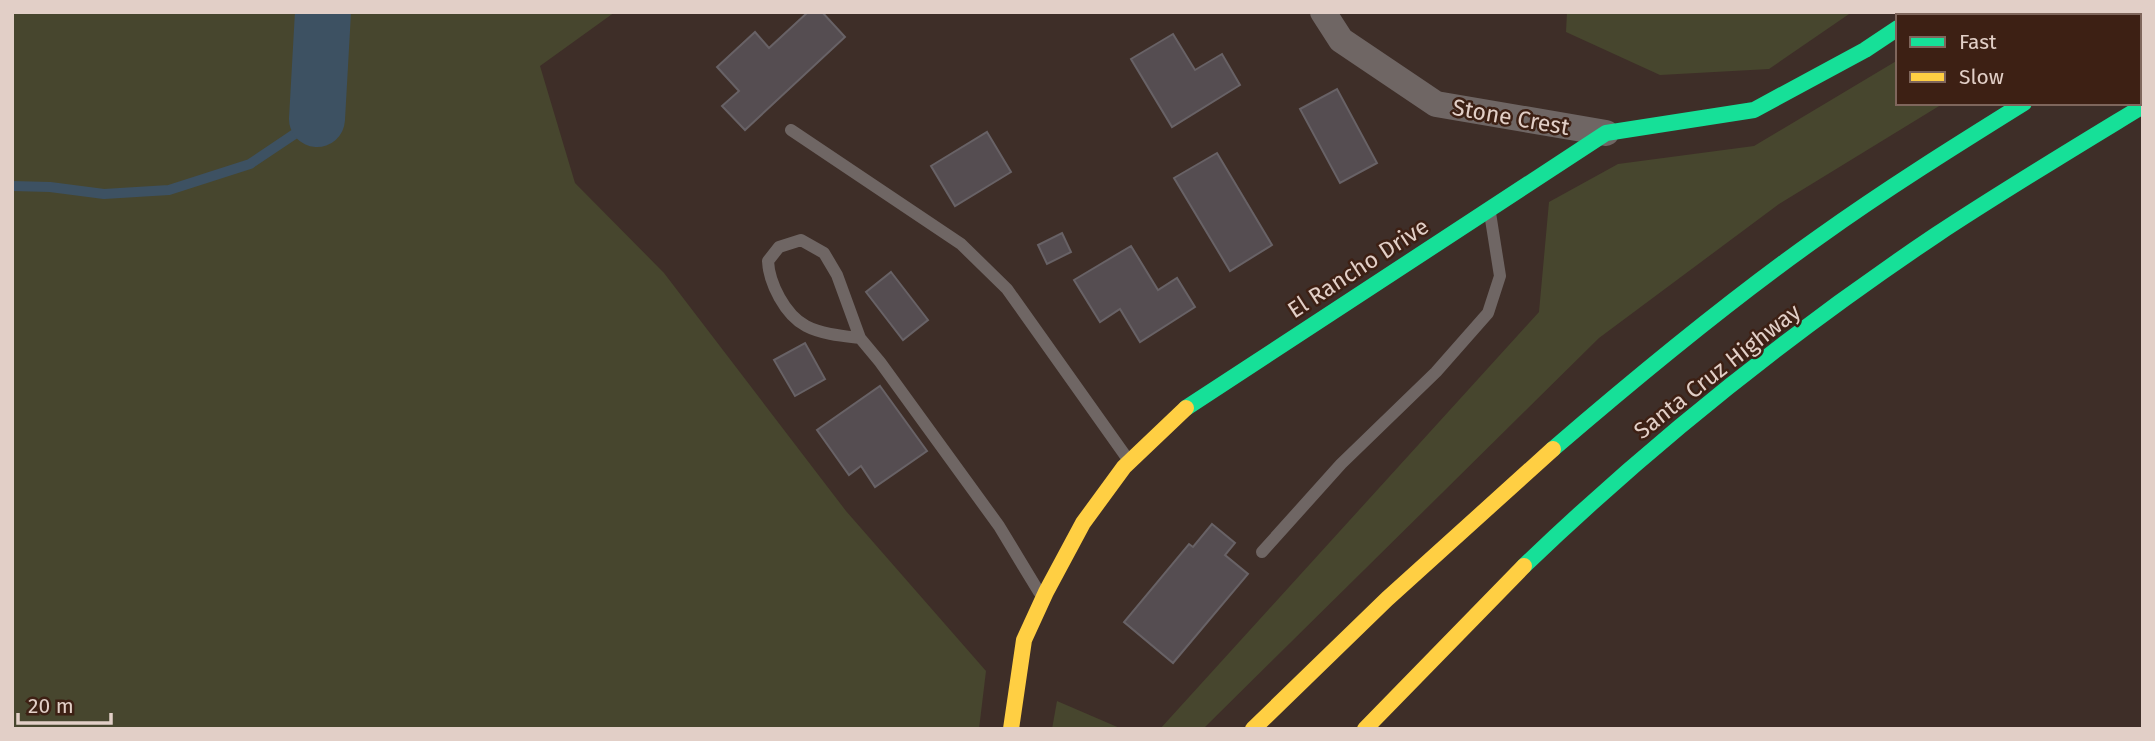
<svg xmlns="http://www.w3.org/2000/svg" width="2155" height="741" viewBox="0 0 2155 741" font-family="'Fira Sans',sans-serif">
	<rect width="100%" height="100%" fill="#3e2e28"/>
	<!-- green -->
	<g fill="#47462e">
		<path d="M12 12H615L540 66 575 183 664 273 846 511 986 671 979 729H12Z"/>
		<path d="M1567 12H1852L1769 69 1660 75 1566 32Z"/>
		<path d="M1977 12H2093L2087 16H1971Z"/>
		<path d="M1898 60V103H1944L1779 204 1599 338 1203 729H1160L1539 312 1549 202 1618 164 1754 146Z"/>
		<path d="M1057 701 1122 729H1052Z"/>
	</g>
	<g fill="none" stroke-linecap="round" stroke-linejoin="round">
		<!-- stream -->
		<path stroke="#3d5162" stroke-width="10" d="M12 186 50 187 104 194 169 190 250 164 317 119"/>
		<!-- river -->
		<path stroke="#3d5162" stroke-width="56" d="M317 119 323 12"/>
	</g>
	<!-- building -->
	<g fill="#554d51" stroke="#686266" stroke-width="2">
		<path d="M808 12H822L845 37 745 130 722 106 739 91 717 67 755 32 769 48Z"/>
		<path d="M1173 34 1195 70 1222 54 1240 85 1172 127 1131 59Z"/>
		<path d="M1337 89 1377 163 1340 183 1300 109Z"/>
		<path d="M987 132 1011 172 955 206 931 166Z"/>
		<path d="M1217 153 1272 245 1230 271 1174 178Z"/>
		<path d="M1062 233 1071 252 1047 264 1038 245Z"/>
		<path d="M1131 246 1158 290 1177 278 1195 307 1140 342 1120 309 1100 322 1074 280Z"/>
		<path d="M891 272 928 320 903 340 866 292Z"/>
		<path d="M805 343 825 379 795 396 774 360Z"/>
		<path d="M880 386 927 451 875 487 861 466 849 475 817 430Z"/>
		<path d="M1212 524 1235 543 1225 555 1248 574 1173 663 1124 622 1189 544 1193 547Z"/>
	</g>
	<g fill="none" stroke-linecap="round" stroke-linejoin="round">
		<!-- lane -->
		<g stroke="#6f6664" stroke-width="12">
			<path d="M791 130 961 244 1007 289 1127 458"/>
			<path d="M860 338 837 275 824 253 801 240 779 247 768 261C769 283 785 315 806 326 821 334 843 336 860 338L880 362 999 526 1039 592"/>
			<path d="M1262 552 1341 464 1436 372 1488 313 1500 276 1490 213"/>
		</g>
		<!-- street -->
		<path stroke="#6f6664" stroke-width="26" d="M1323 12 1341 40 1436 104 1606 133"/>
		<!-- fast -->
		<g stroke="#16e098" stroke-width="16">
			<path d="M2139 32 2143 30"/>
			<path d="M1186 408 1606 133 1754 110 1865 50 1898 28"/>
			<path d="M1553 449C1639 375 1727 302 1819 237 1886 189 1955 146 2024 103"/>
			<path d="M1524 566C1651 444 1790 333 1936 235 2004 190 2074 148 2143 106"/>
		</g>
		<!-- slow -->
		<g stroke="#ffcf43" stroke-width="16">
			<path d="M1011 729 1024 640 1046 592 1083 523 1124 467 1186 408"/>
			<path d="M1253 729 1387 599 1553 449"/>
			<path d="M1365 729 1524 566"/>
		</g>
	</g>
	<g text-anchor="middle" stroke-width="5" stroke-linejoin="round" paint-order="stroke">
		<!-- street labels -->
		<g font-size="23" fill="#e2cfc7" stroke="#3d2014">
			<text transform="translate(1511 117) rotate(10)" y="8">Stone Crest</text>
			<text transform="translate(1358 268) rotate(-33)" y="8">El Rancho Drive</text>
			<text transform="translate(1717 371) rotate(-38)" y="8">Santa Cruz Highway</text>
		</g>
	</g>
	<!-- border -->
	<rect width="2155" height="741" fill="none" stroke="#e2cfc7" stroke-width="28"/>
	<!-- legend -->
	<rect x="1896" y="14" width="245" height="91" fill="#3d2014" stroke="#7f665c" stroke-width="2"/>
	<rect x="1910" y="37" width="35" height="10" fill="#16e098" stroke="#7f665c" stroke-width="2"/>
	<text x="1959" y="49" font-size="21" fill="#e2cfc7">Fast</text>
	<rect x="1910" y="72" width="35" height="10" fill="#ffcf43" stroke="#7f665c" stroke-width="2"/>
	<text x="1959" y="84" font-size="21" fill="#e2cfc7">Slow</text>
	<!-- scale -->
	<path d="M18 713v10h93v-10" fill="none" stroke="#e2cfc7" stroke-width="3.5"/>
	<text x="28" y="713" font-size="21" fill="#e2cfc7" stroke="#3d2014" stroke-width="5" paint-order="stroke">20 m</text>
</svg>
